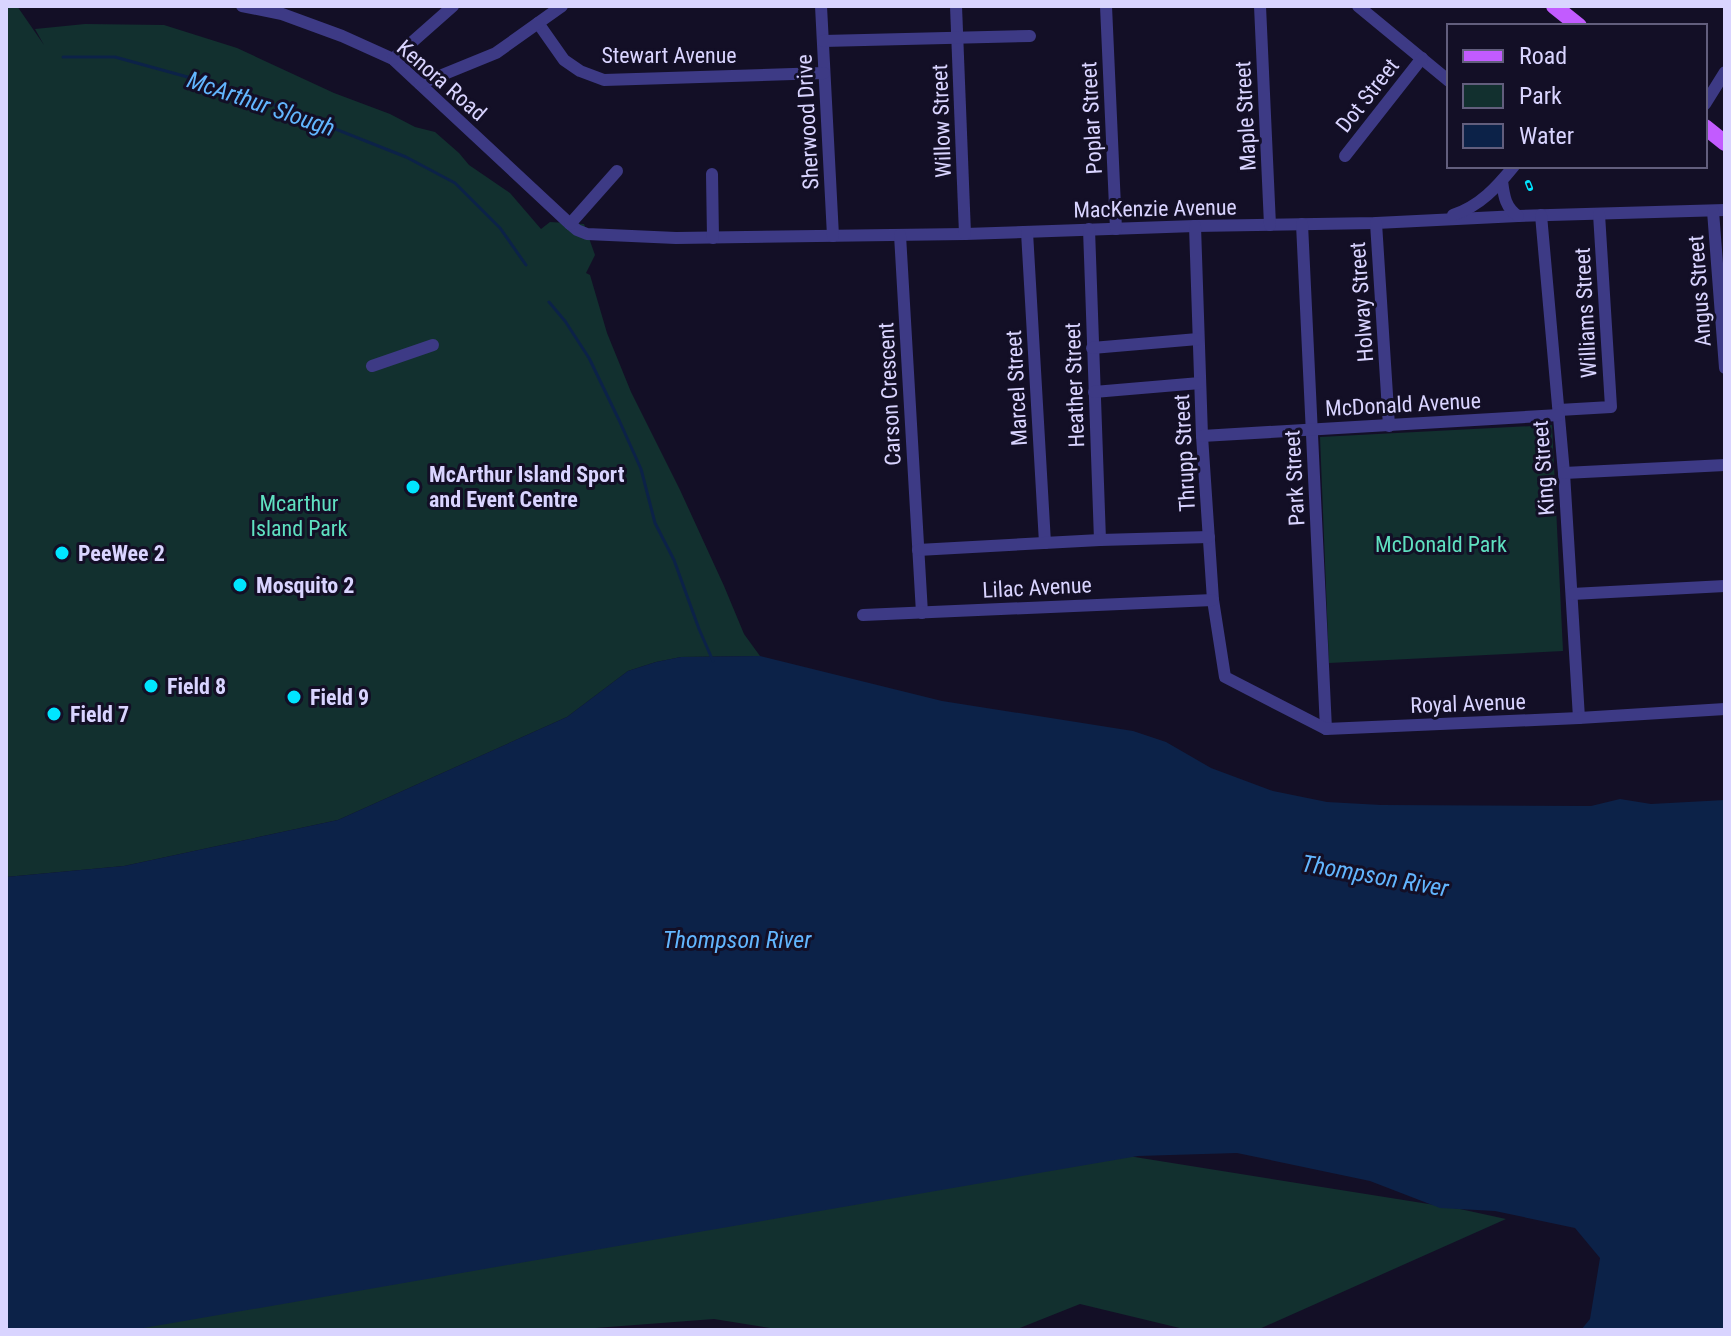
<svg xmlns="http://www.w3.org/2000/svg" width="1731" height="1336" viewBox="0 0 1731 1336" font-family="'Roboto Condensed',sans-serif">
	<rect width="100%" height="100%" fill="#130f26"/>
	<!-- green -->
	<g fill="#12302f">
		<path d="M6 6H17L44 45 35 29 85 24 164 25 237 48 334 93 390 114 415 127 435 132 459 153 469 165 510 193 541 229 550 222 584 224 595 255 586 273 590 275 607 333 631 392 680 490 724 586 744 634 760 656 681 657 656 662 628 671 567 717 338 820 124 866 6 877Z"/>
		<path d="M1552 425 1563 651 1329 663 1320 437Z"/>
		<path d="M972 1131 1460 1209 1506 1219 1257 1330H1188L1080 1304 1015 1330H783L714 1319 569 1330H111Z"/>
	</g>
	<!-- water -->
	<path fill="#0c2248" d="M760 656 942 701 1133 731 1166 742 1211 768 1273 791 1327 802 1381 805 1591 806 1620 799 1651 804 1725 800V1330H1581L1590 1319 1600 1258 1575 1228 1495 1211 1440 1208 1370 1181 1237 1153 1138 1156 132 1330H6V877L124 866 338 820 567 717 628 671 656 662 681 657Z"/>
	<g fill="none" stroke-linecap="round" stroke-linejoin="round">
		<!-- stream -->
		<g stroke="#0c2248" stroke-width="3">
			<path d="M63 57H115L242 92 406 157 455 183 500 228 526 265"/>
			<path d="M549 302 565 321 589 358 619 420 641 469 655 523 674 560 699 629 713 661"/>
		</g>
		<!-- minor -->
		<g stroke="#3d3a85" stroke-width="12">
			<path d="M242 6 282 14 342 36 393 59 570 224 577 230 587 234 676 238 965 234 1195 226 1376 223 1518 216 1725 210"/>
			<path d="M821 6 833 236"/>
			<path d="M956 6 965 234"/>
			<path d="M1106 6 1116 229"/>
			<path d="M1260 6 1270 225"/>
			<path d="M1358 6 1449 81"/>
			<path d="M538 23 564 60 580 71 604 80 824 73"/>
			<path d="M823 41 1030 36"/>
			<path d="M393 59 453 6"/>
			<path d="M420 84 496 53 562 6"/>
			<path d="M1705 104 1725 72"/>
			<path d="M1345 156 1422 58"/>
			<path d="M712 174 713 238"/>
			<path d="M1502 181C1504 196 1505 207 1518 216"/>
			<path d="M1713 211 1725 368"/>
			<path d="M1453 215C1480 206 1497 187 1514 166"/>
			<path d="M1541 215 1564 473 1579 718"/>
			<path d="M1376 223 1389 426"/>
			<path d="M570 224 617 171"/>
			<path d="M1302 224 1326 729"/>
			<path d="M1195 226 1202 436 1213 600 1225 677 1326 729 1579 718 1725 709"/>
			<path d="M1089 229 1100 540"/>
			<path d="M1027 232 1045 543"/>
			<path d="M900 235 922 613"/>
			<path d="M1092 348 1198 339"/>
			<path d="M372 366 433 345"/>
			<path d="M1094 392 1200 383"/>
			<path d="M1559 410 1611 407 1599 214"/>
			<path d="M1202 436C1321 428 1440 423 1559 415"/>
			<path d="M1564 473 1725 465"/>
			<path d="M918 550 1100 540 1209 537"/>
			<path d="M1572 594 1725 586"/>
			<path d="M863 615 1213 600"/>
		</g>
		<!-- major -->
		<g stroke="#c25bff" stroke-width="16">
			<path d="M1554 6 1579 26"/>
			<path d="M1705 127 1725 143"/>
		</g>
		<defs>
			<path id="rail" d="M1528 183 1530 188"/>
		</defs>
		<!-- rail casing -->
		<use href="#rail" stroke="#00e5ff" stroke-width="6"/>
		<!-- rail -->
		<use href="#rail" stroke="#130f26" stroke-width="3" stroke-dasharray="9" stroke-linecap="butt"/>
	</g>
	<!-- markers -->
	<g fill="#00e5ff" stroke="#130f26" stroke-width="3">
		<circle cx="413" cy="487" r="8"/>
		<circle cx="62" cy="553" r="8"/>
		<circle cx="240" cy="585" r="8"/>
		<circle cx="151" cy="686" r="8"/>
		<circle cx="294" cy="697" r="8"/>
		<circle cx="54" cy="714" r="8"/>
	</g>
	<g text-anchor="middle" stroke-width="6" stroke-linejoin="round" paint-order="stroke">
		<!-- street labels -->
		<g font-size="22" fill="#d9d4ff" stroke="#130f26">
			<text x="669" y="63">Stewart Avenue</text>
			<text transform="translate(442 80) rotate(41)" y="8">Kenora Road</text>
			<text transform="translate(1367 95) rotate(-52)" y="8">Dot Street</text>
			<text transform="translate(1245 116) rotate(-93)" y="8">Maple Street</text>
			<text transform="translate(1091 118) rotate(-93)" y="8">Poplar Street</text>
			<text transform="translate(941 121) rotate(-92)" y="8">Willow Street</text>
			<text transform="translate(807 122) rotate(-93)" y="8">Sherwood Drive</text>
			<text transform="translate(1155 208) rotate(-1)" y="8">MacKenzie Avenue</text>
			<text transform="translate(1699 291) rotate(-94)" y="8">Angus Street</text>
			<text transform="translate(1361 302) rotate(-94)" y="8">Holway Street</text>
			<text transform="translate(1585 313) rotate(-93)" y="8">Williams Street</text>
			<text transform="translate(1074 385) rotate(-92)" y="8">Heather Street</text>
			<text transform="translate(1016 388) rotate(-93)" y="8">Marcel Street</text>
			<text transform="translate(889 394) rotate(-93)" y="8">Carson Crescent</text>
			<text transform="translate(1403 404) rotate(-3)" y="8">McDonald Avenue</text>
			<text transform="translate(1184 453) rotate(-93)" y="8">Thrupp Street</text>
			<text transform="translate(1543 468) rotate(-94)" y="8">King Street</text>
			<text transform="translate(1294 478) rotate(-93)" y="8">Park Street</text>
			<text transform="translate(1037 587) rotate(-3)" y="8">Lilac Avenue</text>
			<text transform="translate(1468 703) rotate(-2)" y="8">Royal Avenue</text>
		</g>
		<!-- poi labels -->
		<g font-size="22" font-weight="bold" fill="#d9d4ff" stroke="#130f26" text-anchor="start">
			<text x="429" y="482">McArthur Island Sport<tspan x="429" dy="25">and Event Centre</tspan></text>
			<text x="78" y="561">PeeWee 2</text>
			<text x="256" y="593">Mosquito 2</text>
			<text x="167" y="694">Field 8</text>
			<text x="310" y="705">Field 9</text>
			<text x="70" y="722">Field 7</text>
		</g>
		<!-- park labels -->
		<g font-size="22" fill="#5fe0c0" stroke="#130f26">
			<text x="299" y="511">Mcarthur<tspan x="299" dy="25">Island Park</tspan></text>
			<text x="1441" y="552">McDonald Park</text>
		</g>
		<!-- water labels -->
		<g font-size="24" font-style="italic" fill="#62b6ff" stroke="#130f26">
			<text transform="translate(261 104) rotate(19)" y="8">McArthur Slough</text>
			<text transform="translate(1375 876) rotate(10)" y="8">Thompson River</text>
			<text x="737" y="948">Thompson River</text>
		</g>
	</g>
	<!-- border -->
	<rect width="1731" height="1336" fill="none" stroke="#d9d4ff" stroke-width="16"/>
	<!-- legend -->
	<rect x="1447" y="24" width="260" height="144" fill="#130f26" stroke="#625e7d" stroke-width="2"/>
	<rect x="1463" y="50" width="40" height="12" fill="#c25bff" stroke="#625e7d" stroke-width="2"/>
	<text x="1519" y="64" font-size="24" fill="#d9d4ff">Road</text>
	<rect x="1463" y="84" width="40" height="24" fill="#12302f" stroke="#625e7d" stroke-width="2"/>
	<text x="1519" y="104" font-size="24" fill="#d9d4ff">Park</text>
	<rect x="1463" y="124" width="40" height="24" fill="#0c2248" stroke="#625e7d" stroke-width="2"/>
	<text x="1519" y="144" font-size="24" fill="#d9d4ff">Water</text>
</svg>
